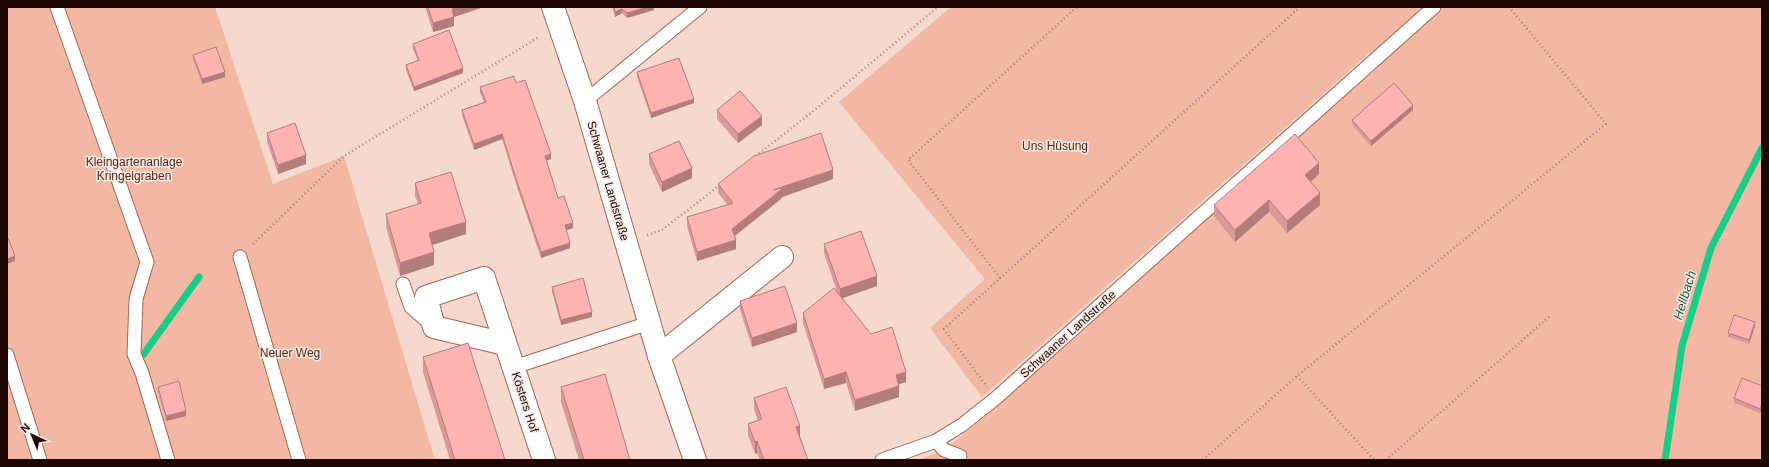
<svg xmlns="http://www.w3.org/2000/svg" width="1769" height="467" viewBox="0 0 1769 467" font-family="Arial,sans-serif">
	<rect width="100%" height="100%" fill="#f6d8ce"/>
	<!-- green -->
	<g fill="#f3b8a4">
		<path d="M7 7H215L273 184 344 156 435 460H7Z"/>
		<path d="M951 7H1762V460H918L944 450 992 411 1082 332 1191 231 1381 65 1369 53 982 397 930 328 985 279 839 102Z"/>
	</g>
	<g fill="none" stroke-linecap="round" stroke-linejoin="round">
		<!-- stream -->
		<g stroke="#16ce88" stroke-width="7">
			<path d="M143 355 199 277"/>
			<path d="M1665 460 1682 346 1711 248 1762 148"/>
		</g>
		<defs>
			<g id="lane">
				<path d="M57 7 147 262 136 299 134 354 142 373 168 460"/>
				<path d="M585 101 700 7"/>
				<path d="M240 257 299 460"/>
				<path d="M403 284 411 307 432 325"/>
				<path d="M7 355 40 460"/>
				<path d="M514 367 649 323"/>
				<path d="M936 441 944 450 960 456"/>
				<path d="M882 460 936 441 962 425 996 398 1434 7"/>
			</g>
			<g id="street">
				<path d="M553 7 585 101 659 356 695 460"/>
				<path d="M505 344 434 327 426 297 484 278 544 460"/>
				<path d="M659 356 782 257"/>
			</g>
		</defs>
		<!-- lane casing -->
		<use href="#lane" stroke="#a76751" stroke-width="15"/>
		<!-- street casing -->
		<use href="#street" stroke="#a76751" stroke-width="24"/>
		<!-- path -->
		<g stroke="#a0857d" stroke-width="2.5" stroke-dasharray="1 3" stroke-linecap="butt">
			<path d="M756 156 817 108 938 7"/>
			<path d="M647 235 662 230 720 185"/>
			<path d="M253 244 344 156 539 37"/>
			<path d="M1000 278 908 160 1077 7"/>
			<path d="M1297 376 1374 460"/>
			<path d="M985 384 944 329 1300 7"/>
			<path d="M1203 460 1297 376 1606 124 1509 7"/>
			<path d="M1386 460 1550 316"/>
		</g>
		<!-- lane -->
		<use href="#lane" stroke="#fff" stroke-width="13"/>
		<!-- street -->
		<use href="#street" stroke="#fff" stroke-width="22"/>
	</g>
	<!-- wall -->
	<g fill="#da9998">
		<path d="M425 7H484L454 17V26L433 32Z"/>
		<path d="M612 7H654V10L627 18 622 13 615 17Z"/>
		<path d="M413 44 463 73 414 91 406 70V65L418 61 413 49Z"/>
		<path d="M193 55 225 77 202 84 193 60Z"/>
		<path d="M637 72 694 103 651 118 637 77Z"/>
		<path d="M516 83 551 159 546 161 558 198 573 228 566 230 570 248 541 258 518 190 502 139 474 150 462 115V110L484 102 480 93V87Z"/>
		<path d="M717 110 762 125 738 143 717 119Z"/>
		<path d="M1413 110 1371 146 1352 125V120Z"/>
		<path d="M267 133 306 164 278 174 267 142Z"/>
		<path d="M649 154 692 178 662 192 649 164Z"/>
		<path d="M1319 174 1311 182 1320 205 1287 233 1269 212 1235 242 1214 216V205Z"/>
		<path d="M833 179 782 197V198L735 236 736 249 697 261 687 226V217L728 205 718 193V184Z"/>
		<path d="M415 183 466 234 432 245 434 265 400 276 386 227V214L418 204 415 196Z"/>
		<path d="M824 244 877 286 842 298 906 382 899 384V397L855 411 846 383 824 389 803 323V313L837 292 824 253Z"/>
		<path d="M552 287 592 317 561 325 552 292Z"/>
		<path d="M740 301 797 332 752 347 740 310Z"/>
		<path d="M1755 326 1749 344 1728 337V333Z"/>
		<path d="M423 357 505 460H450L423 372Z"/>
		<path d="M1762 386 1760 413 1734 403V398Z"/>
		<path d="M158 387 186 416 166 421 158 392Z"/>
		<path d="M561 387 630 460H579L561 402Z"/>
		<path d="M754 398 800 436 808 460H760L757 453 755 454 748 435V424L758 420 754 410Z"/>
	</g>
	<!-- shaded-wall -->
	<g fill="#b27d7c">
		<path d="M457 7H484L454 17V26L433 32V23L452 9Z"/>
		<path d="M647 7H654V10L627 18V13Z"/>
		<path d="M622 9V13L615 17V12Z"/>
		<path d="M463 68V73L414 91V87Z"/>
		<path d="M225 72V77L202 84V79Z"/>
		<path d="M694 99V103L651 118V113Z"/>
		<path d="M1413 105V110L1371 146V141Z"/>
		<path d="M762 116V125L738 143V134Z"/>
		<path d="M502 134V139L474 150V144Z"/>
		<path d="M551 154V159L545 161V156Z"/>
		<path d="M306 155V164L278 174V165Z"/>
		<path d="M1319 163V174L1305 187V175Z"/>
		<path d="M692 168V178L662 192V182Z"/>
		<path d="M833 170V179L782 197V198L732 238V229L773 190Z"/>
		<path d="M1320 193V205L1287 233V221Z"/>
		<path d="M1269 200V212L1235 242V230Z"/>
		<path d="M466 222V234L429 246V233Z"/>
		<path d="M573 223V228L565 231V225Z"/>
		<path d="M736 240V249L697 261V252Z"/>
		<path d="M570 243V248L541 258V252Z"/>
		<path d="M434 252V265L400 276V263Z"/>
		<path d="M15 256V261L7 264V259Z"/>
		<path d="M877 276V286L840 299V289Z"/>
		<path d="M592 312V317L561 325V320Z"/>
		<path d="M1755 322V326L1749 344V340Z"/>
		<path d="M797 323V332L752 347V338Z"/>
		<path d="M846 372V383L824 389V379Z"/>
		<path d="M906 372V382L896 385V375Z"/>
		<path d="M899 386V397L855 411V400Z"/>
		<path d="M1762 404V409L1760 413V409Z"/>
		<path d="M186 411V416L166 421V416Z"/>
		<path d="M800 426V438L796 427Z"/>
		<path d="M757 441V453L755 454V442Z"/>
	</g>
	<!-- building -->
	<g fill="#feb2b1" stroke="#b27d7c">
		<path d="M428 7H457L452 9 454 17 433 23Z"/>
		<path d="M614 7H647L627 13 622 9 615 12Z"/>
		<path d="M449 30 463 68 414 87 406 65 419 60 413 44Z"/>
		<path d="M216 47 225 72 202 79 193 55Z"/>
		<path d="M679 58 694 99 651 113 637 72Z"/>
		<path d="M514 76 516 83 525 80 551 154 545 156 558 198 564 196 573 223 565 225 570 243 541 252 518 185 502 134 474 144 462 110 486 102 480 87Z"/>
		<path d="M1394 83 1413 105 1371 141 1352 120Z"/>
		<path d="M740 91 762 116 738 134 717 110Z"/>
		<path d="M295 123 306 155 278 165 267 133Z"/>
		<path d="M821 133 833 170 773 190 781 188 782 189 732 229 736 240 697 252 687 217 733 203 718 184 754 156Z"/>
		<path d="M1295 134 1319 163 1305 175 1320 193 1287 221 1269 200 1235 230 1214 205Z"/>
		<path d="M679 141 692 168 662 182 649 154Z"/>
		<path d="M451 172 466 222 429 233 434 252 400 263 386 214 421 203 415 183Z"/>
		<path d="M861 231 877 276 840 289 824 244Z"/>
		<path d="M8 238 15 256 7 259V239Z"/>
		<path d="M583 278 592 312 561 320 552 287Z"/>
		<path d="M785 286 797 323 752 338 740 301Z"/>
		<path d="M834 288 871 334 892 327 906 372 896 375 899 386 855 400 846 372 824 379 803 313Z"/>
		<path d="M1734 315 1755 322 1749 340 1728 333Z"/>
		<path d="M468 343 505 460H455L423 357Z"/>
		<path d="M605 374 630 460H584L561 387Z"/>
		<path d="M1742 378 1762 386V404L1760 409 1734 398Z"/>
		<path d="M179 381 186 411 166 416 158 387Z"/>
		<path d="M786 387 800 426 796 427 808 460H764L757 441 755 442 748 424 762 419 754 398Z"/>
	</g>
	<g text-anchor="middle" stroke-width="3" stroke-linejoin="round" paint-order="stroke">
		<!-- park labels -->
		<g font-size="12" fill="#582614" stroke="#f8e9e4">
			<text x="1055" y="150">Uns Hüsung</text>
			<text x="134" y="166">Kleingartenanlage<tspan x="134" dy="14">Kringelgraben</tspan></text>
			<text x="290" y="357">Neuer Weg</text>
		</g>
		<!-- street labels -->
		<g font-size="12" fill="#1d0501" stroke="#f8e9e4">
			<text transform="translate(608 181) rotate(74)" y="4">Schwaaner Landstraße</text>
			<text transform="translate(1068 334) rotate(-42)" y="4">Schwaaner Landstraße</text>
			<text transform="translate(525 402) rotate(72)" y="4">Kösters Hof</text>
		</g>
		<!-- water labels -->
		<g font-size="13" font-style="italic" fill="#19573a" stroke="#f8e9e4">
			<text transform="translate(1684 295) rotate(-73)" y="5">Hellbach</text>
		</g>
	</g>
	<!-- border -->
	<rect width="1769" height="467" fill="none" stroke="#1d0501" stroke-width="16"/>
	<!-- north arrow -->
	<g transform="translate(32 435) rotate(316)" stroke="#f8e9e4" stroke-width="3" paint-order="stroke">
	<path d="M0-3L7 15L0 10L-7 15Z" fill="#1d0501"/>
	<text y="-6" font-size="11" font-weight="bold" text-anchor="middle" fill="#1d0501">N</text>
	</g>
</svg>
